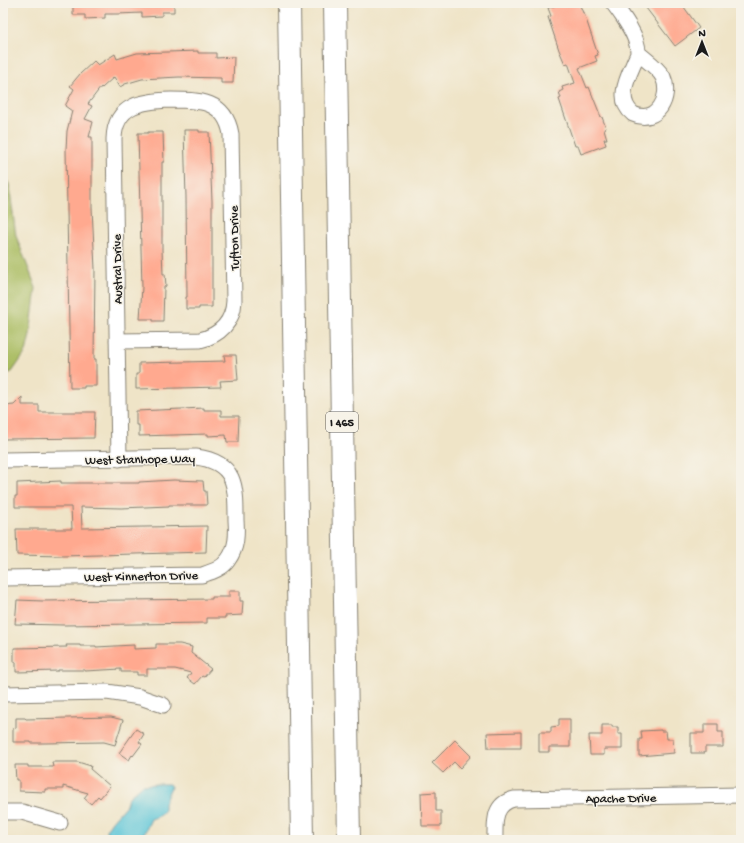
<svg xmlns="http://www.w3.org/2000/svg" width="744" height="843" viewBox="0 0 744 843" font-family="'Gochi Hand',sans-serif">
	<rect width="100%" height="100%" fill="#f7f3e8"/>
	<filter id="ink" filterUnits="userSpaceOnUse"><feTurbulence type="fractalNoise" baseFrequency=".025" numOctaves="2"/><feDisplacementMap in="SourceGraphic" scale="8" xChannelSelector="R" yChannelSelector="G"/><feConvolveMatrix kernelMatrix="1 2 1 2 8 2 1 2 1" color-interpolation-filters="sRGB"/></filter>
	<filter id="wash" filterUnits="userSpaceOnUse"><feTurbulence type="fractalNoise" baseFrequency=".012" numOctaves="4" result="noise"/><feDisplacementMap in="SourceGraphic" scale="16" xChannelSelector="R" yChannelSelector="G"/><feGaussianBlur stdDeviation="0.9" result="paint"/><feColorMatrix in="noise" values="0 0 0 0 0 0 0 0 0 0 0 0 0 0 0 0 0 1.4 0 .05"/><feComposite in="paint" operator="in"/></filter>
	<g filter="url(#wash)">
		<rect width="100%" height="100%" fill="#efe4c7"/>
		<!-- green -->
		<path fill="#a9bc61" stroke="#626c3e" d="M3 174 9 184 16 236 36 288 30 335 26 352 12 372 3 375Z"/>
		<!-- water -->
		<path fill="#5dc6d8" stroke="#3c717a" d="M161 784H169L171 787 164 803V811L159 816 151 819 141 840H108L106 830 112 821 126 805 128 798 140 787 142 785Z"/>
		<g id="blocks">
			<!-- building -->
			<g fill="#ffa98f">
				<path d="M73 3H174V12H162V16L142 17V13L117 14H105V18L85 19V15H73Z"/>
				<path d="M563 3H579L583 13H584L598 55 595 56 597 61 579 68 587 88 589 87 601 117H602L606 128 604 129 607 139H604L606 145 581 154 578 146H575L559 99 561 98 559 92 563 90 562 87 575 83 568 63 565 64 559 50 548 17 551 16 548 8Z"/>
				<path d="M652 3H681L699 28 675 46 646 8Z"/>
				<path d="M198 51V53H216V58L234 57 233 83H221V78L179 77 142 79 125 84 120 87 114 77 102 88 101 87 88 104 92 106 85 119 93 122 89 137H92V208L95 269 94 359H96V386H84V388H70L66 149 67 131 72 111 65 106 74 89 70 86 80 74 94 61 98 65 115 54 117 59 137 53Z"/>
				<path d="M184 130H199V132H209L212 201V307H199V309H186V297H187L186 197Z"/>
				<path d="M148 132H163L164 162H162V250L163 274H165L166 286 164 287 163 321H153V319H140L142 287 138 133H148Z"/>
				<path d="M224 355H236L238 380 220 381 221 387 136 389V374H139V363L225 361Z"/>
				<path d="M22 397V405H39V412H95L94 438 3 439V406L14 405Z"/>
				<path d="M204 408V410H221V416H239L238 442H227L226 435 208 436V434L139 436V425H136V411Z"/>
				<path d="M174 480 203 481 204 491H206L207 505H169V506L121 508 81 507 82 528 207 526 206 552 63 556 17 555 16 529H72L71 507H15V496H17V483L61 481V483H139V482Z"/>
				<path d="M229 591H240V601H243L242 615 225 616V618H207V623L64 625 15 624 17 600 43 601 212 599V597H229Z"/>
				<path d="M156 644H180L192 647 191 653 211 669 204 677 202 676 195 684 187 678 191 673 175 669H147V675H137V672H121V669L85 671V670H58V671L16 672V662H14V648L67 647 66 645H80V646H96V647L134 645V649L156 648Z"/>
				<path d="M111 717 123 720 115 745 104 742 45 743H31V742H13V729L16 728V718H25L26 719Z"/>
				<path d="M559 719H570V747H549V752H539V732H551V727L559 726Z"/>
				<path d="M704 724H718V732H723V747H705V753H691V733H704Z"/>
				<path d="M602 725H612V727H618V734H622V749H604V755H590L589 735H602Z"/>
				<path d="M136 729 144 734 139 742 142 744 133 756 132 755 129 760 119 753Z"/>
				<path d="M661 730V731H666L667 739H673L674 753 639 756V739H642L641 731Z"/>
				<path d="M521 732V748H488L487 733Z"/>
				<path d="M455 740 471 756 460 768 454 762 443 773 432 763Z"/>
				<path d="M52 762H78L91 766 90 769 110 786 100 798 98 796 91 804 84 798 88 793 63 786V789H45V792L19 791V780H16L15 765H28V767H53Z"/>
				<path d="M436 792V811H441V826H422L421 793Z"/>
			</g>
		</g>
	</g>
	<g filter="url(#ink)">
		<use href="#blocks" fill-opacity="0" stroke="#868072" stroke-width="1"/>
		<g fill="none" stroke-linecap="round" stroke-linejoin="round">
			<defs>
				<g id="minor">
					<path d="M613 3C622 15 638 36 638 52 638 55 635 60 634 63 627 79 616 100 633 114 657 125 672 97 663 77 658 68 646 60 638 53"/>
					<path d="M117 341 200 340C220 335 233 322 234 301L231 134C225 100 199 100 171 100 143 101 115 104 114 139L119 459"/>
					<path d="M3 460 196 457C236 462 236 486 236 520 237 534 237 548 228 560 222 569 211 572 202 575L3 578"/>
					<path d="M3 694 107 692 140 697 163 705"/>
					<path d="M3 812H22L60 823"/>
					<path d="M495 840C495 822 493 804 514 799L741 795"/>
				</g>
				<g id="highway">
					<path d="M289 3 302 840"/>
					<path d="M335 3 349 840"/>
				</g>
			</defs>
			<!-- minor casing -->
			<use href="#minor" stroke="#868072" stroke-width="17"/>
			<!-- highway casing -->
			<use href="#highway" stroke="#868072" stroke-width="24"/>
			<!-- minor -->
			<use href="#minor" stroke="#fff" stroke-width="15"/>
			<!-- highway -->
			<use href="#highway" stroke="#fff" stroke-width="22"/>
		</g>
	</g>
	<g text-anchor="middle" stroke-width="3" stroke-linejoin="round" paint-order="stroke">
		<!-- shield labels -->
		<rect fill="#f7f3e8" stroke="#5e5c59" stroke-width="1" x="326" y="412" width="32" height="20" rx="3"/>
		<g font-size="12" font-weight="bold" fill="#1c1c1c">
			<text x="342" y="426">I 465</text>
		</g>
		<!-- street labels -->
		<g font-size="13" fill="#1c1c1c" stroke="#f7f3e8">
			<text transform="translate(233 238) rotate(-91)" y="5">Tufton Drive</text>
			<text transform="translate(116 269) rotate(-91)" y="5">Austral Drive</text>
			<text transform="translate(140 458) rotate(-1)" y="5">West Stanhope Way</text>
			<text transform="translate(141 575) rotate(-1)" y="5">West Kinnerton Drive</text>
			<text transform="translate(621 797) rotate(-1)" y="5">Apache Drive</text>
		</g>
	</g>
	<!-- margin -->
	<rect width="744" height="843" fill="none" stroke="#f7f3e8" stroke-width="16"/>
	<!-- north arrow -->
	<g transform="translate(702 42)" stroke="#f7f3e8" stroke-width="3" paint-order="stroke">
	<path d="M0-3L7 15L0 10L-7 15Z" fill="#1c1c1c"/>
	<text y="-6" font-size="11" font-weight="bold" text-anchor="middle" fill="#1c1c1c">N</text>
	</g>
</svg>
